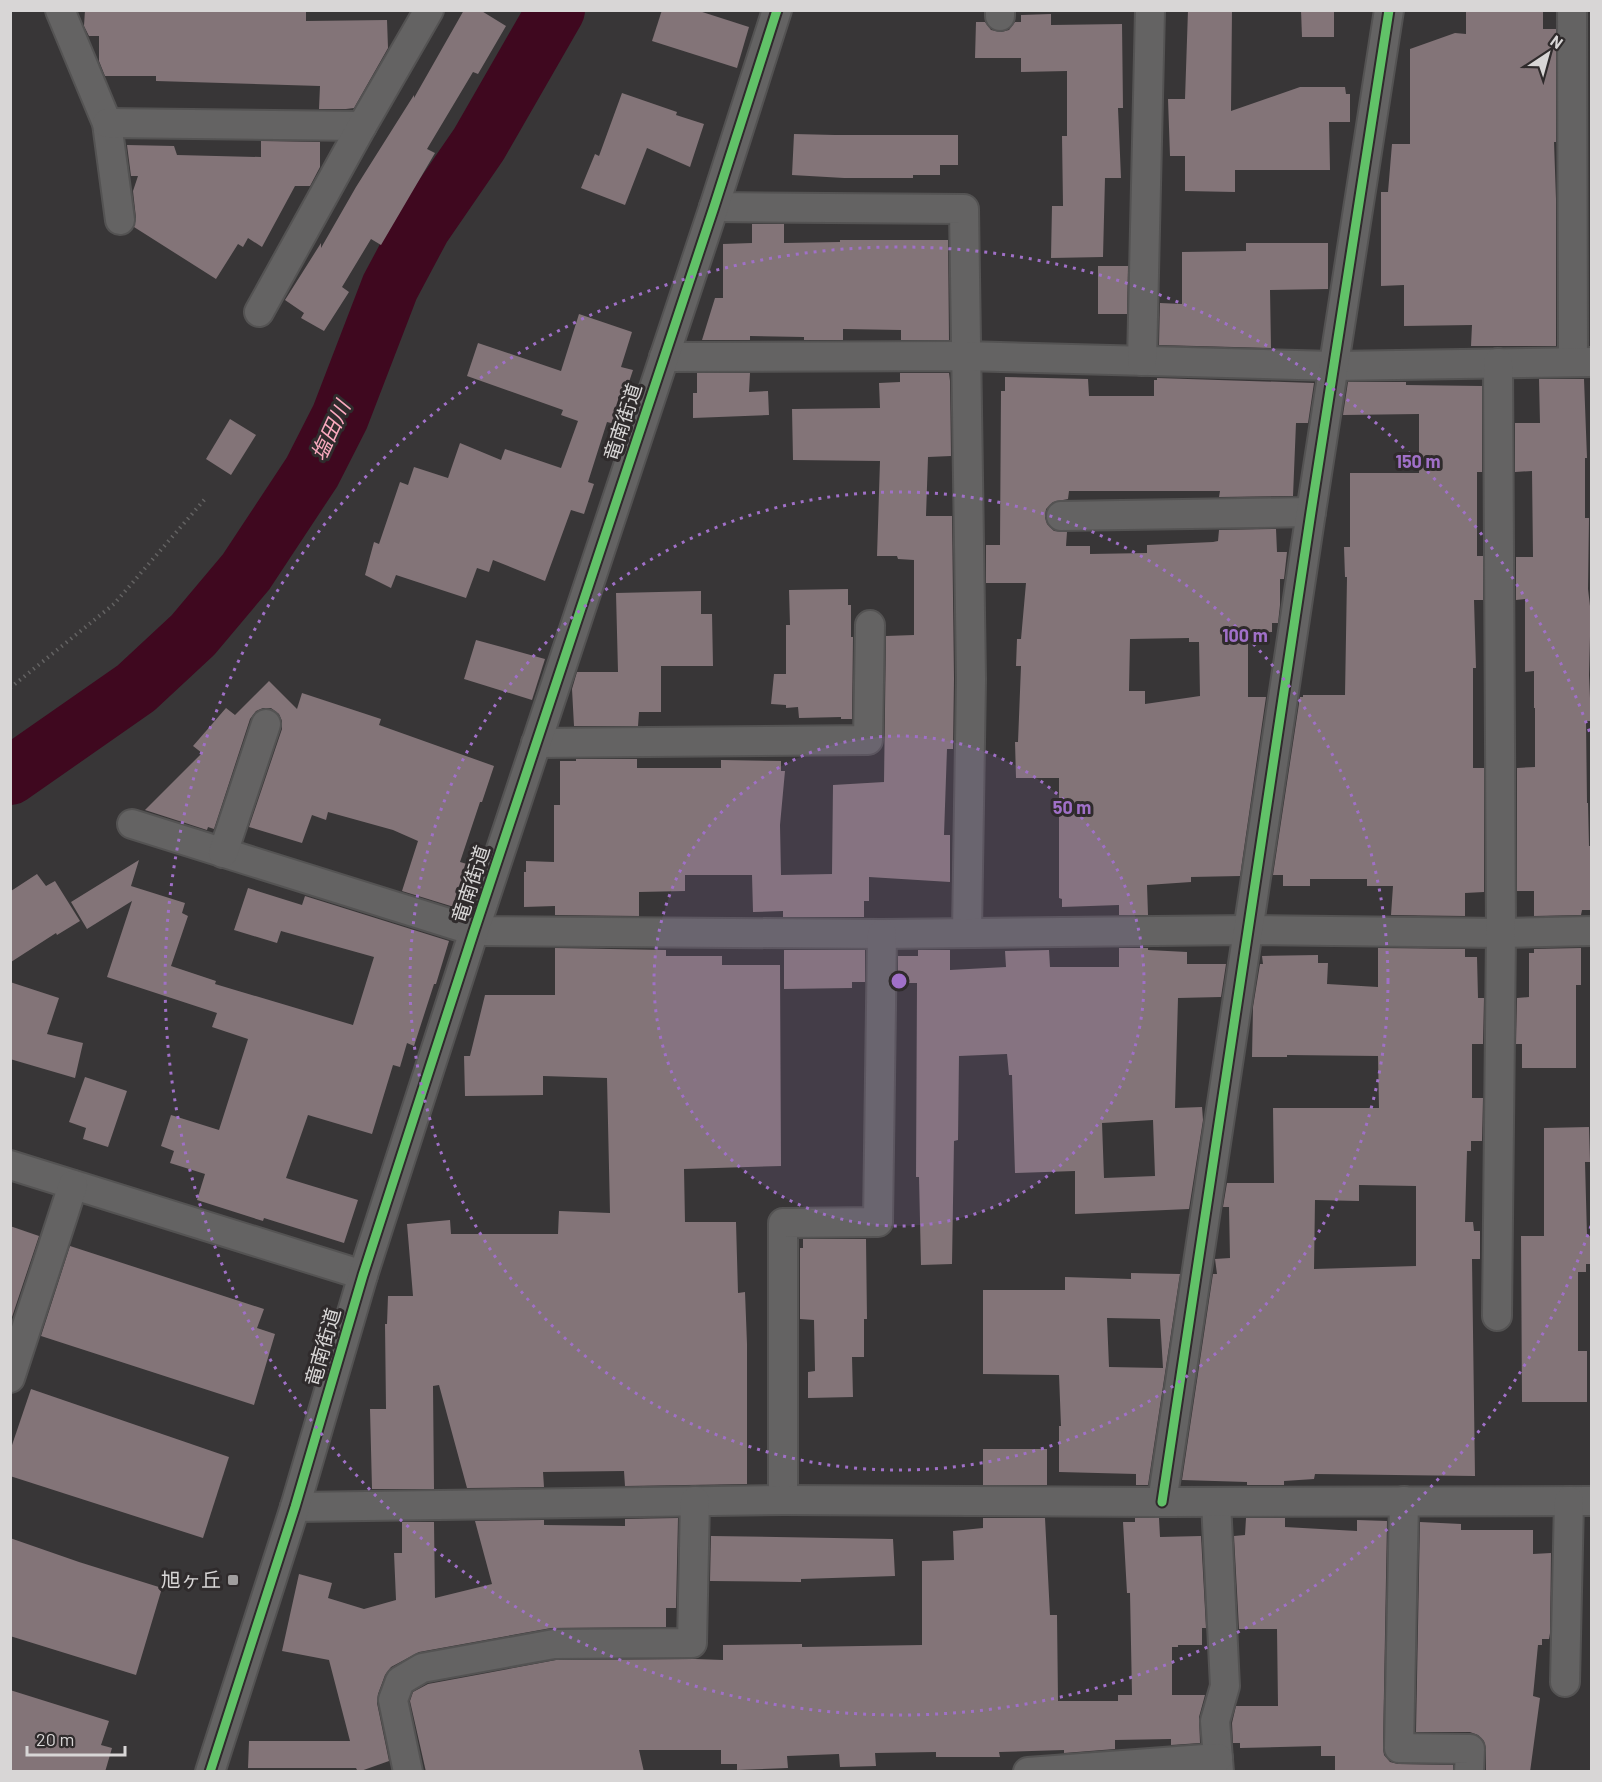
<svg xmlns="http://www.w3.org/2000/svg" width="1602" height="1782" viewBox="0 0 1602 1782" font-family="Barlow,'Noto Sans JP',sans-serif">
	<rect width="100%" height="100%" fill="#383637"/>
	<g fill="none" stroke-linecap="round" stroke-linejoin="round">
		<!-- river -->
		<path stroke="#3f081f" stroke-width="58" d="M10 776 136 688 193 635 246 572 312 472 340 417 390 287 422 227 479 144 556 10"/>
	</g>
	<!-- building -->
	<g fill="#837478" fill-rule="evenodd">
		<path d="M85 10H306V21L387 20 388 48 354 108 346 109H319L320 86 156 81V76H105L99 61V36H89L84 26Z"/>
		<path d="M464 10H480L506 26 478 74 473 72 427 149 435 153 381 245 371 239 342 287 349 292 324 331 301 318 304 313 285 300 321 243V248L356 187 414 95V98Z"/>
		<path d="M662 10H696L749 27 737 68 652 41Z"/>
		<path d="M1188 10H1232L1231 111 1300 87H1345L1346 94H1350V122H1329L1330 170H1235V192L1185 191V156H1170L1168 99H1185Z"/>
		<path d="M1301 10H1334V37H1302Z"/>
		<path d="M1466 10H1543V29H1556V142H1554L1556 199V346H1471L1472 325 1404 326V285L1381 286V192H1388L1392 144H1410V49L1455 33 1466 34Z"/>
		<path d="M1051 14V25L1122 24 1123 108H1118L1121 178H1105L1103 257 1051 258 1052 206H1063L1062 136H1067V71L1021 72V58H975L976 22H985L991 30 1001 32 1009 30 1015 22H1021V15Z"/>
		<path d="M622 93 677 112 676 115 704 124 690 167 647 148 625 205 581 188 595 154 599 156Z"/>
		<path d="M794 134 835 135H958V165H940V175H913V178H844L792 175Z"/>
		<path d="M261 141 320 142V167L310 186H295L262 247 248 238 243 247 238 244 216 279 134 227 136 218 133 191 138 176H131L127 145 174 146 177 155 261 157Z"/>
		<path d="M752 224H784V243L840 242V240H948L949 340H901V330L843 329V340H804V337L750 336V340H702L715 298H723V244L752 243Z"/>
		<path d="M1246 243H1328V289L1270 290 1271 348 1159 345 1160 303 1182 304V252L1246 251Z"/>
		<path d="M1098 266H1128L1127 314H1098Z"/>
		<path d="M579 314 632 332 621 367 633 370 615 424 607 422 588 482 594 484 584 514 571 510 545 581 493 560 489 572 477 568 466 598 396 575 391 588 365 575 374 542 379 544 400 482 408 485 414 467 448 478 460 443 501 460 505 449 561 468 578 421 561 415 563 410 467 376 478 343 561 371Z"/>
		<path d="M697 373H750L749 392 768 391 769 415 693 418V393H697Z"/>
		<path d="M900 373H949L950 381 951 456 928 457 926 516H952L954 679 953 749H947L944 835H950V882L869 877V901H864V917H783V911L753 912 752 875H685V891L639 892V916L555 915V906L524 907V872H526V861L554 862V805H560V761H576V759H637V768H721V760L781 761V771H785L780 825 781 875 832 874 833 785 884 782 886 636 914 635V560L898 559 897 556H877L880 461 793 460 792 409 880 408 879 383 900 382Z"/>
		<path d="M1005 377 1088 379 1089 396H1154V380H1157V378L1314 383 1308 423H1296L1293 496 1219 497 1220 491H1069L1068 499 1053 502 1046 509 1045 517 1047 524 1054 531 1067 532 1066 546H1090V554L1147 553V545L1213 542 1218 541 1219 530 1276 529 1277 552H1287L1284 579H1280V605L1278 623H1272V632L1248 633V697H1266L1240 876 1191 877V882L1147 885 1148 915H1119V905L1062 907V899L1059 898V778H1016L1015 742H1018L1021 666H1016L1017 639H1021L1026 583H986V545H1000L1001 391H1005ZM1189 638V642H1199L1200 696 1145 704V691H1129L1130 639Z"/>
		<path d="M1539 379H1584L1587 458H1585V518H1589L1588 589 1590 606H1591V637H1590L1589 675 1591 721H1586L1587 803H1588L1589 846H1591V910H1582L1581 915 1534 916V891H1517V768L1535 767V708H1534V671L1525 672V599L1516 600V557H1533L1532 471 1515 472V423H1540Z"/>
		<path d="M1348 382H1406V385L1482 386V472H1477V556H1483V600H1474L1476 668H1473V768H1484V892L1465 893V916L1391 915 1393 886H1367V879H1310V886H1283V875H1273L1300 697H1303V695H1345L1347 577H1345L1344 547H1350V473H1419V414L1343 415Z"/>
		<path d="M230 419 256 435 231 475 206 459Z"/>
		<path d="M848 589V605H851V637H853L852 719H841V717L799 718 798 707 786 708V705L771 704 774 674H786V625H790L789 590Z"/>
		<path d="M701 591V614H712L713 666H661V712H639L638 726H574L572 689 577 672H618L616 593Z"/>
		<path d="M476 640 545 659 532 700 464 679Z"/>
		<path d="M269 681 297 709 302 693 381 719 379 725 494 766 482 802H480L460 862 467 864 454 907 402 891 418 841 393 830 328 812 326 820 312 815 302 843 249 827 282 729V721L279 714 271 708H263L256 711 250 719 214 829 208 827 207 830 145 810 202 753 193 746 226 708 235 715Z"/>
		<path d="M139 860 131 886 185 903 182 913 188 916 171 966 216 981 215 984 353 1025 374 957 281 931 277 943 234 930 248 888 302 905 305 896 449 941 436 984H434L414 1046 407 1043 400 1067 393 1065 372 1134 308 1115 286 1178 358 1200 344 1243 264 1218 263 1221 197 1200 205 1174 170 1163 174 1151 161 1146 171 1115 219 1130 248 1039 212 1027 217 1013 107 977 132 901 87 929 71 902Z"/>
		<path d="M37 874 46 886 55 881 80 921 57 935 56 933 11 962V891Z"/>
		<path d="M555 948 666 950V956H722V965H780L781 1166 684 1169 685 1222H736L738 1293 745 1292 747 1344V1484L625 1486 624 1471 543 1472 544 1487 467 1488 439 1385 433 1386 434 1489H372L370 1409H386L385 1324H387L388 1296H413L407 1224 450 1220 451 1234H558L559 1211 610 1213 607 1078 543 1076V1095L465 1096 464 1056H470L485 995H555Z"/>
		<path d="M1119 948H1148V950L1187 952V964H1226L1221 997 1178 998 1175 1108 1202 1107 1203 1120 1189 1209 1075 1214V1171L1015 1173 1012 1075H1009L1007 1054 959 1056 958 1140 954 1141 952 1264 921 1265 919 1177H916L917 983H898V956H918V950H950V970L1006 967 1005 951 1049 950 1050 967H1119ZM1153 1120 1155 1176 1104 1178 1102 1123Z"/>
		<path d="M1378 948 1465 949V957H1477L1478 998H1484L1483 1044H1472V1098H1483L1482 1141H1471V1151H1467L1465 1222H1473L1474 1231H1480V1259H1472L1475 1476 1315 1474 1314 1479 1284 1481V1485H1247V1482L1182 1480 1213 1274H1217L1215 1259 1230 1258 1229 1207H1223L1227 1183H1274L1273 1108H1379L1378 1056 1287 1055V1057H1252L1253 1007 1260 964H1263L1262 956 1318 955V963H1328L1327 984 1378 987ZM1359 1185 1416 1186V1266L1314 1269 1315 1200 1359 1201Z"/>
		<path d="M1581 948V985H1576V1068H1522V1044H1516L1517 998 1529 997V953H1534V949Z"/>
		<path d="M784 950H865V982H852V988L784 989Z"/>
		<path d="M10 982 59 998 47 1034 83 1043 75 1078 10 1059Z"/>
		<path d="M85 1077 127 1091 108 1147 83 1139 86 1128 69 1122Z"/>
		<path d="M1589 1127 1590 1162H1585L1587 1236H1590V1264H1586V1272H1578V1351H1587V1402H1522L1521 1236H1544V1128Z"/>
		<path d="M10 1226 39 1236 10 1323Z"/>
		<path d="M803 1239H866L867 1319H864V1357H852L853 1397 808 1398V1372L815 1371 814 1320 800 1319V1248H803Z"/>
		<path d="M70 1246 264 1309 257 1328 275 1334 254 1405 41 1336Z"/>
		<path d="M1131 1273 1180 1274 1148 1485H1136V1474L1059 1472V1426H1061L1059 1375 983 1374V1290H1065V1277L1131 1279ZM1107 1318 1160 1319 1163 1368 1109 1367Z"/>
		<path d="M31 1389 229 1457 203 1538 10 1476V1451Z"/>
		<rect x="983" y="1449" width="64" height="36"/>
		<path d="M678 1518 676 1608H666V1627L551 1628 419 1652 391 1667 385 1675 378 1694 377 1703 389 1761 358 1772 356 1768H248L249 1741H350L329 1660 282 1651 299 1574 332 1583 328 1598 364 1609 396 1600 394 1553H402V1522H434L435 1598 492 1584 475 1521 544 1520V1525L625 1526V1519Z"/>
		<path d="M983 1518H1045L1050 1615H1057L1058 1701H1118V1695H1132L1130 1593H1127L1123 1522H1135V1518H1159L1160 1537 1201 1536 1206 1628H1202V1645H1178V1647H1172V1695H1205L1199 1717 1200 1743 1171 1745V1739L1115 1740V1749L1064 1753V1750L999 1752 1000 1757H936V1752L875 1753 876 1766 840 1767 839 1754 787 1756 788 1768 737 1770V1764H721V1750H639L644 1772H426L410 1701 413 1692 428 1684 556 1660 695 1659 723 1660V1645L802 1644V1647L922 1645V1561L954 1560 953 1531 983 1528Z"/>
		<path d="M1246 1518H1285V1527L1357 1531V1520L1387 1521 1383 1748 1384 1755 1390 1762 1398 1764 1453 1765V1772H1335V1756H1321V1746L1240 1748V1743H1233L1232 1723 1236 1706H1278L1277 1629H1239L1234 1536 1245 1535Z"/>
		<path d="M1420 1522 1461 1524V1530H1533V1554L1551 1553 1550 1633 1549 1639H1542V1645H1538L1533 1696 1540 1698 1530 1772H1486V1749L1484 1741 1478 1735 1470 1732H1416Z"/>
		<path d="M711 1536 893 1539 895 1576 801 1579V1582L710 1581Z"/>
		<path d="M10 1538 79 1562 162 1588 136 1675 10 1636Z"/>
		<path d="M10 1690 109 1721 101 1745 112 1748 105 1772H10Z"/>
	</g>
	<g fill="none" stroke-linecap="round" stroke-linejoin="round">
		<defs>
			<g id="street">
				<path d="M60 10 107 123 120 220"/>
				<path d="M1572 10 1573 362"/>
				<path d="M1000 16V10"/>
				<path d="M107 123 362 126"/>
				<path d="M714 207 964 209 971 679 967 932"/>
				<path d="M259 312 362 126 429 10"/>
				<path d="M664 357 965 356 1333 366 1592 362"/>
				<path d="M1142 361 1150 10"/>
				<path d="M1061 516 1311 512"/>
				<path d="M536 743 868 740 870 625"/>
				<path d="M132 824 474 931 882 934 1248 930 1501 933 1592 931"/>
				<path d="M223 853 266 724"/>
				<path d="M10 1165 363 1275"/>
				<path d="M1497 1316 1501 933 1498 363"/>
				<path d="M10 1378 73 1185"/>
				<path d="M783 1500V1223L878 1222 882 934"/>
				<path d="M1404 1501 1399 1748 1470 1749 1469 1772"/>
				<path d="M1162 1502 1311 512 1389 10"/>
				<path d="M1216 1502 1225 1686 1215 1721 1219 1772"/>
				<path d="M295 1507 783 1500 1162 1502 1592 1501"/>
				<path d="M1565 1682 1569 1501"/>
				<path d="M210 1772 295 1507 363 1275 474 931 714 207 777 10"/>
				<path d="M408 1772 393 1700 400 1681 422 1668 554 1644 692 1643 695 1501"/>
				<path d="M1028 1772 1218 1758"/>
			</g>
		</defs>
		<!-- street casing -->
		<use href="#street" stroke="#545353" stroke-width="32"/>
		<!-- path -->
		<path stroke="#646363" stroke-width="4" stroke-dasharray="1.5 4.5" stroke-linecap="butt" d="M10 688 114 604 205 499"/>
		<!-- street -->
		<use href="#street" stroke="#646363" stroke-width="28"/>
		<defs>
			<g id="cycleway">
				<path d="M1162 1502 1311 512 1389 10"/>
				<path d="M210 1772 295 1507 363 1275 474 931 714 207 777 10"/>
			</g>
		</defs>
		<!-- cycleway casing -->
		<use href="#cycleway" stroke="#2f2b2c" stroke-width="13"/>
		<!-- cycleway -->
		<use href="#cycleway" stroke="#61c268" stroke-width="9"/>
	</g>
	<!-- distance rings -->
	<circle cx="899" cy="981" r="245" fill="#a070c8" fill-opacity=".12"/>
	<g fill="none" stroke="#a070c8" stroke-width="3" stroke-dasharray="3 6">
		<circle cx="899" cy="981" r="245"/>
		<circle cx="899" cy="981" r="489"/>
		<path d="M1591 1226A734 734 0 1 1 1591 736"/>
	</g>
	<!-- markers -->
	<rect fill="#a09e9e" stroke="#2f2b2c" stroke-width="2" x="227" y="1574" width="12" height="12" rx="3"/>
	<g text-anchor="middle" stroke-width="6" stroke-linejoin="round" paint-order="stroke">
		<!-- street labels -->
		<g font-size="20" fill="#d8d6d6" stroke="#2f2b2c">
			<text transform="translate(623 422) rotate(-72)" y="7">竜南街道</text>
			<text transform="translate(471 884) rotate(-72)" y="7">竜南街道</text>
			<text transform="translate(323 1347) rotate(-74)" y="7">竜南街道</text>
		</g>
		<!-- poi labels -->
		<g font-size="20" fill="#d8d6d6" stroke="#2f2b2c" text-anchor="end">
			<text x="221" y="1587">旭ヶ丘</text>
		</g>
		<!-- water labels -->
		<g font-size="21" font-style="italic" fill="#f9a9be" stroke="#2f2b2c">
			<text transform="translate(331 431) rotate(-65)" y="7">塩田川</text>
		</g>
	</g>
	<circle cx="899" cy="981" r="9" fill="#a070c8" stroke="#2f2b2c" stroke-width="3"/>
	<g font-size="18" text-anchor="middle" font-weight="bold" fill="#a070c8" stroke="#2f2b2c" stroke-width="6" stroke-linejoin="round" paint-order="stroke">
		<text x="1418" y="468">150 m</text>
		<text x="1245" y="642">100 m</text>
		<text x="1072" y="814">50 m</text>
	</g>
	<!-- border -->
	<rect width="1602" height="1782" fill="none" stroke="#d8d6d6" stroke-width="24"/>
	<!-- north arrow -->
	<g transform="translate(1548 54) rotate(36)" stroke="#2f2b2c" stroke-width="4.5" paint-order="stroke">
	<path d="M0-4.5L10 22L0 15L-10 22Z" fill="#d8d6d6"/>
	<text y="-9" font-size="16" font-weight="bold" text-anchor="middle" fill="#d8d6d6">N</text>
	</g>
	<!-- scale -->
	<path d="M27 1746v9h98v-9" fill="none" stroke="#d8d6d6" stroke-width="3"/>
	<text x="36" y="1746" font-size="18" fill="#d8d6d6" stroke="#2f2b2c" stroke-width="4.5" paint-order="stroke">20 m</text>
</svg>
